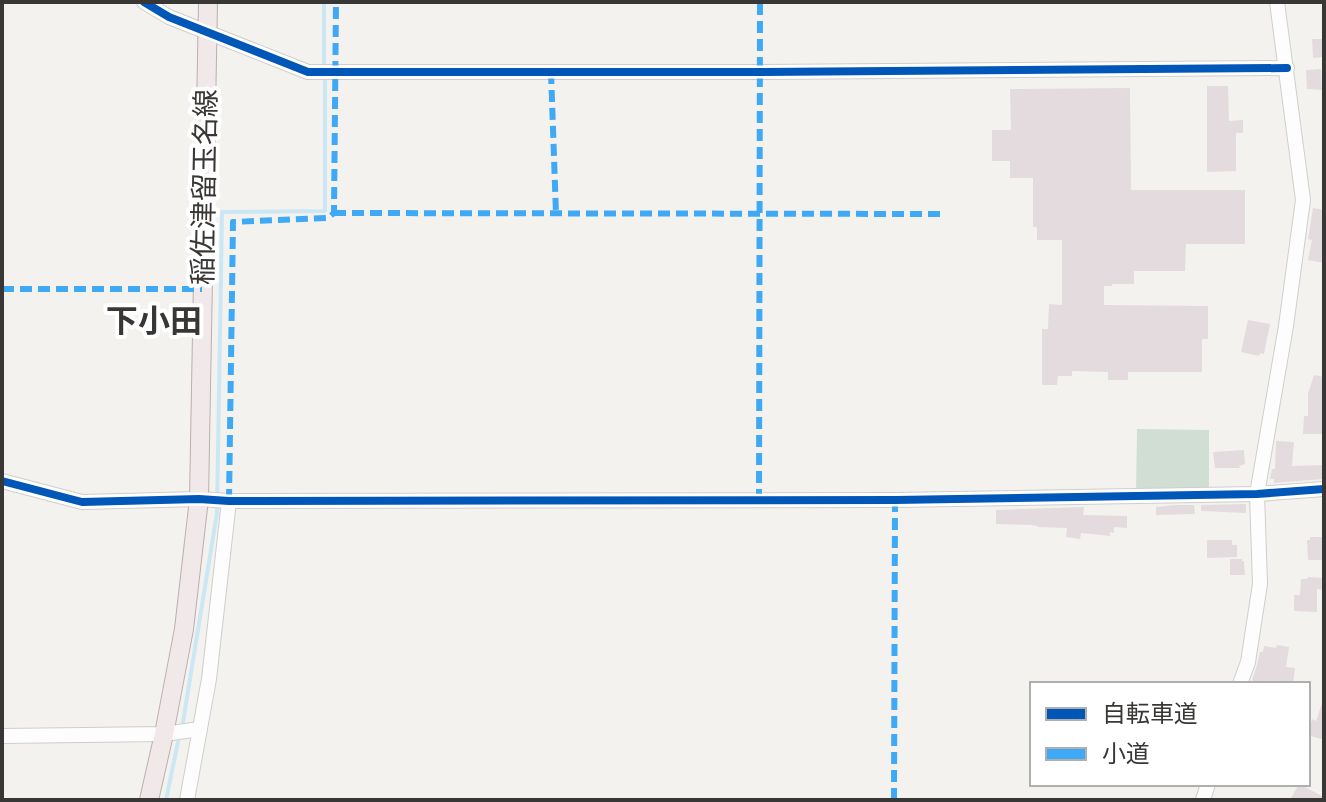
<svg xmlns="http://www.w3.org/2000/svg" width="1326" height="802" viewBox="0 0 1326 802" font-family="Rubik,'Noto Sans JP',sans-serif">
	<rect width="100%" height="100%" fill="#f4f2ef"/>
	<!-- green -->
	<path fill="#d0ded3" d="M1137 429 1209 430V493L1136 494Z"/>
	<g fill="none" stroke-linecap="round" stroke-linejoin="round">
		<!-- stream -->
		<g stroke="#cbe7f4" stroke-width="4">
			<path d="M324 2V68"/>
			<path d="M183 722 217 513 222 212 325 211V76"/>
			<path d="M166 800 178 742"/>
		</g>
	</g>
	<!-- building -->
	<g fill="#e3dbde">
		<path d="M1312 39H1324V57L1313 58Z"/>
		<path d="M1321 69 1322 90 1307 89 1306 70Z"/>
		<path d="M1207 86H1228L1229 121 1243 120V133H1236V171L1207 172Z"/>
		<path d="M1130 88 1131 190H1245V244H1186L1185 271H1134V284H1112V286H1104V305L1208 306V339H1202V372H1128V380H1108V372L1072 371V376H1058L1057 385H1042V329H1048L1049 304 1062 305V240H1037V227H1033V178H1010V161H992V130H1011L1010 89Z"/>
		<path d="M1313 208 1324 210V263L1308 260 1312 240 1308 239Z"/>
		<path d="M1248 320 1270 324 1264 354 1260 353 1259 356 1241 352Z"/>
		<path d="M1314 375 1324 377V434H1303L1304 416H1308V394Z"/>
		<path d="M1276 441 1294 442 1292 466 1324 465V479L1274 483V479H1270L1272 469H1275Z"/>
		<path d="M1244 450 1245 464 1239 466 1240 468H1215L1213 452Z"/>
		<path d="M1246 504V513L1201 511V505Z"/>
		<path d="M1176 505H1194L1195 514 1156 515V507Z"/>
		<path d="M1084 507 1083 515 1127 516V528L1114 527V533L1110 532V536L1081 533 1080 539 1066 537 1067 528 1038 527V526L1032 525 996 524V510Z"/>
		<path d="M1310 537H1322V543H1324V560H1308L1307 540H1310Z"/>
		<path d="M1207 540H1232V545H1237V557L1207 558Z"/>
		<path d="M1230 559H1242V561H1244L1245 575H1230Z"/>
		<path d="M1308 577 1324 578V590L1317 589V612L1294 611V595H1300L1301 579H1307Z"/>
		<path d="M1277 645 1289 647 1286 667 1295 668 1293 684H1251L1257 665 1260 652H1263L1264 646 1276 648Z"/>
		<path d="M1322 703 1324 704V740L1308 735 1312 719 1316 721Z"/>
		<path d="M1299 784 1324 797V800H1290Z"/>
	</g>
	<g fill="none" stroke-linecap="round" stroke-linejoin="round">
		<defs>
			<g id="minor">
				<path d="M144 2 169 17 308 72H760L1287 68"/>
				<path d="M2 481 82 502 199 499 229 501 895 500 1257 494 1324 489"/>
				<path d="M1240 684 1248 662 1260 584 1257 494 1286 326 1303 200 1277 2"/>
				<path d="M2 736 164 734 200 729"/>
				<path d="M187 800 209 679 229 501"/>
				<path d="M1203 800 1208 784"/>
			</g>
			<path id="major" d="M149 800 164 734 184 629 199 499 208 2"/>
		</defs>
		<!-- minor casing -->
		<use href="#minor" stroke="#cfcecc" stroke-width="16"/>
		<!-- major casing -->
		<use href="#major" stroke="#bcaeaf" stroke-width="20"/>
		<!-- minor -->
		<use href="#minor" stroke="#fdfdfd" stroke-width="14"/>
		<!-- major -->
		<use href="#major" stroke="#f1e8e9" stroke-width="18"/>
		<!-- quiet -->
		<g stroke="#3fa9f5" stroke-width="6" stroke-dasharray="12 6" stroke-linecap="butt">
			<path d="M551 72 556 214"/>
			<path d="M334 213 943 214"/>
			<path d="M2 289H202"/>
			<path d="M229 501 233 222 328 218 334 213 336 2"/>
			<path d="M759 501 760 2"/>
			<path d="M894 800 895 500"/>
		</g>
		<defs>
			<g id="cycleway">
				<path d="M144 2 169 17 308 72H760L1287 68"/>
				<path d="M2 481 82 502 199 499 229 501 895 500 1257 494 1324 489"/>
			</g>
		</defs>
		<!-- cycleway casing -->
		<use href="#cycleway" stroke="#fff" stroke-width="13"/>
		<!-- cycleway -->
		<use href="#cycleway" stroke="#0057b8" stroke-width="8"/>
	</g>
	<g text-anchor="middle" stroke-width="8" stroke-linejoin="round" paint-order="stroke">
		<!-- street labels -->
		<g font-size="28" fill="#383735" stroke="#fff">
			<text transform="translate(204 187) rotate(-89)" y="10">稲佐津留玉名線</text>
		</g>
		<!-- quarter labels -->
		<g font-size="32" font-weight="bold" fill="#383735" stroke="#fff">
			<text x="154" y="332">下小田</text>
		</g>
	</g>
	<!-- border -->
	<rect width="1326" height="802" fill="none" stroke="#383735" stroke-width="8"/>
	<!-- legend -->
	<rect x="1030" y="682" width="280" height="104" fill="#ffffff" stroke="#afafae" stroke-width="2"/>
	<rect x="1046" y="708" width="40" height="12" fill="#0057b8" stroke="#afafae" stroke-width="2"/>
	<text x="1102" y="722" font-size="24" fill="#383735">自転車道</text>
	<rect x="1046" y="748" width="40" height="12" fill="#3fa9f5" stroke="#afafae" stroke-width="2"/>
	<text x="1102" y="762" font-size="24" fill="#383735">小道</text>
</svg>
